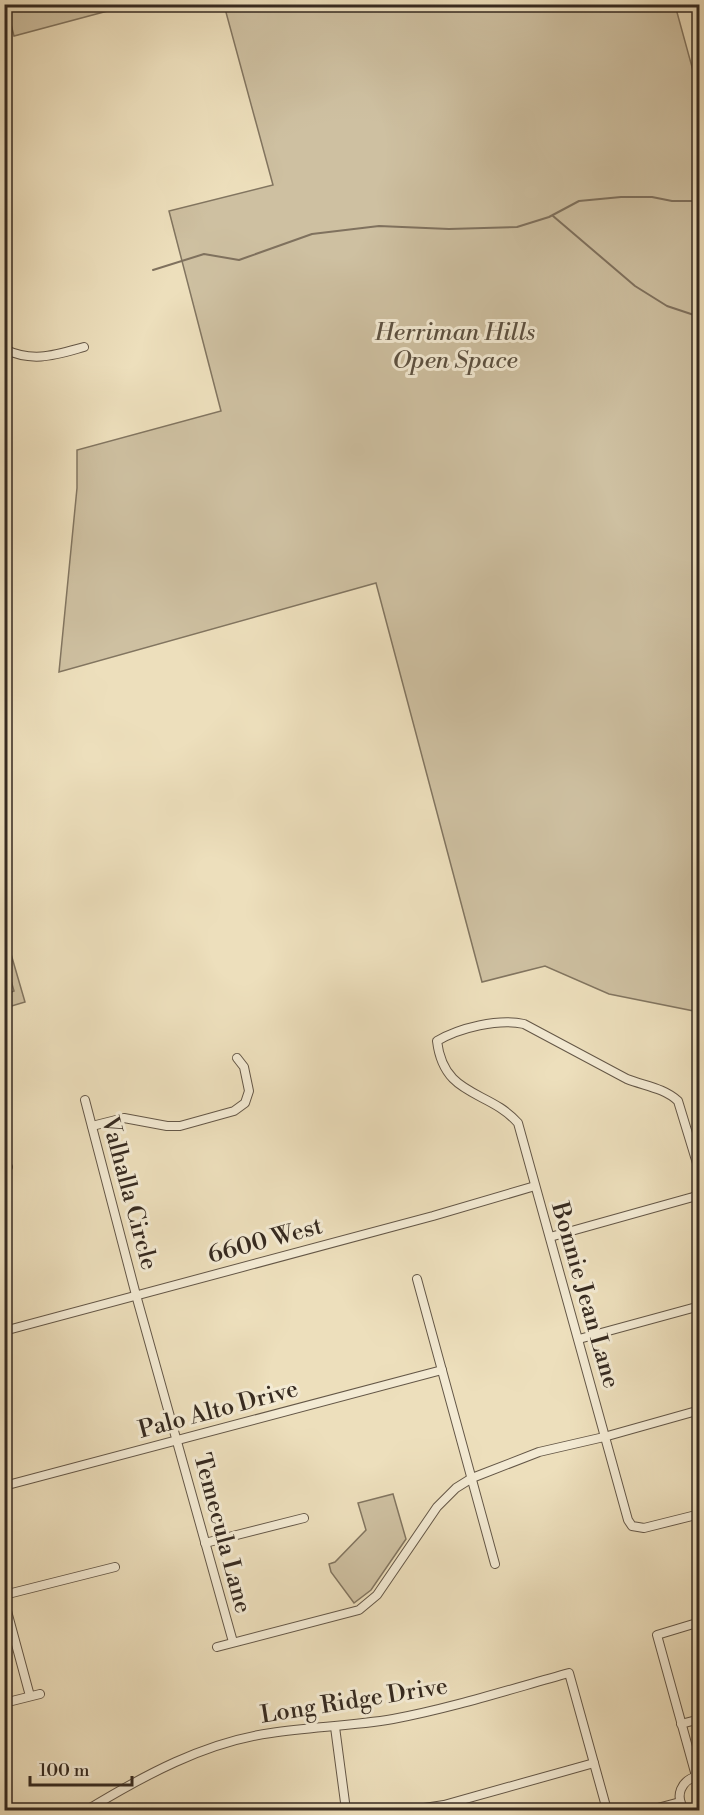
<svg xmlns="http://www.w3.org/2000/svg" width="704" height="1815" viewBox="0 0 704 1815" font-family="'Libre Bodoni',serif">
	<rect width="100%" height="100%" fill="#eddfbc"/>
	<filter id="stains"><feTurbulence type="fractalNoise" baseFrequency=".00333" numOctaves="4"/><feColorMatrix values="0 0 0 0 .2 0 0 0 0 .09 0 0 0 0 .02 0 0 0 .5 -.17"/></filter>
	<radialGradient id="worn" r=".72"><stop offset=".6" stop-color="#630" stop-opacity="0"/><stop offset="1" stop-color="#630" stop-opacity=".3"/></radialGradient>
	<!-- green -->
	<g fill="#cec0a1" stroke="#827560" stroke-width="1.5">
		<path d="M6 5V4L130 5 14 36Z"/>
		<path d="M224 5H675L695 78 700 77 699 1012 609 994 545 966 482 982 376 583 59 672 77 488V450L221 411 169 211 273 185Z"/>
		<path d="M4 930 25 1002 5 1008 6 994 14 991 5 959Z"/>
		<path d="M393 1494 406 1539 371 1590 354 1603 331 1572 329 1564 335 1562 366 1530 358 1503Z"/>
	</g>
	<g fill="none" stroke-linecap="round" stroke-linejoin="round">
		<!-- stream -->
		<g stroke="#7f715e" stroke-width="2">
			<path d="M553 216 635 286 667 306 700 317"/>
			<path d="M153 270 204 254 239 260 312 234 379 226 449 229 517 227 549 217 579 201 621 197H652L672 201H700"/>
		</g>
		<defs>
			<g id="street">
				<path d="M4 349C33 363 55 355 84 347"/>
				<path d="M85 1100 136 1295 233 1642"/>
				<path d="M92 1126 124 1118 167 1126H180L234 1111 245 1103 249 1091 244 1067 237 1058"/>
				<path d="M4 1168 8 1167"/>
				<path d="M700 1173 678 1101C664 1088 645 1086 627 1079L524 1024C499 1018 459 1028 437 1041 444 1098 488 1089 518 1123L628 1520 632 1526 644 1528 700 1514"/>
				<path d="M550 1237 693 1197 700 1193"/>
				<path d="M417 1279 495 1564"/>
				<path d="M4 1331 433 1216 535 1186"/>
				<path d="M579 1339 700 1306"/>
				<path d="M4 1486 442 1370"/>
				<path d="M205 1543 304 1518"/>
				<path d="M4 1595 115 1567"/>
				<path d="M4 1600 30 1696"/>
				<path d="M217 1647 359 1610 377 1595 437 1507 456 1488 472 1478 539 1452 604 1437 700 1410"/>
				<path d="M4 1703 40 1694"/>
				<path d="M681 1724 700 1719"/>
				<path d="M335 1727 346 1810"/>
				<path d="M696 1776 657 1635 700 1622"/>
				<path d="M87 1810C143 1776 205 1742 271 1733 311 1727 352 1726 393 1719 452 1708 511 1689 569 1673L607 1810"/>
				<path d="M411 1810 444 1805 594 1763"/>
				<path d="M650 1810 680 1802"/>
				<path d="M685 1810C674 1796 681 1780 698 1776"/>
			</g>
		</defs>
		<!-- street casing -->
		<use href="#street" stroke="#645747" stroke-width="10"/>
		<!-- street -->
		<use href="#street" stroke="#f3ead3" stroke-width="8"/>
	</g>
	<g text-anchor="middle" stroke-width="6" stroke-linejoin="round" paint-order="stroke">
		<!-- park labels -->
		<g font-size="24" font-style="italic" fill="#5c5040" stroke="#f3ead3">
			<text x="455" y="340">Herriman Hills<tspan x="455" dy="28">Open Space</tspan></text>
		</g>
		<!-- street labels -->
		<g font-size="24" fill="#362a20" stroke="#f3ead3">
			<text transform="translate(130 1193) rotate(75)" y="8">Valhalla Circle</text>
			<text transform="translate(265 1240) rotate(-15)" y="8">6600 West</text>
			<text transform="translate(586 1295) rotate(74)" y="8">Bonnie Jean Lane</text>
			<text transform="translate(218 1409) rotate(-15)" y="8">Palo Alto Drive</text>
			<text transform="translate(223 1533) rotate(75)" y="8">Temecula Lane</text>
			<text transform="translate(354 1700) rotate(-9)" y="8">Long Ridge Drive</text>
		</g>
	</g>
	<!-- margin -->
	<rect width="704" height="1815" fill="none" stroke="#eddfbc" stroke-width="24"/>
	<rect x="6" y="6" width="692" height="1803" fill="none" stroke="#362a20" stroke-width="3"/>
	<rect x="12" y="12" width="680" height="1791" fill="none" stroke="#362a20" stroke-width="1.5"/>
	<!-- scale -->
	<path d="M30 1776v9h102v-9" fill="none" stroke="#362a20" stroke-width="3"/>
	<text x="39" y="1776" font-size="18" fill="#362a20" stroke="#f3ead3" stroke-width="4.5" paint-order="stroke">100 m</text>
	<rect width="100%" height="100%" filter="url(#stains)"/>
	<rect width="100%" height="100%" fill="url(#worn)"/>
</svg>
